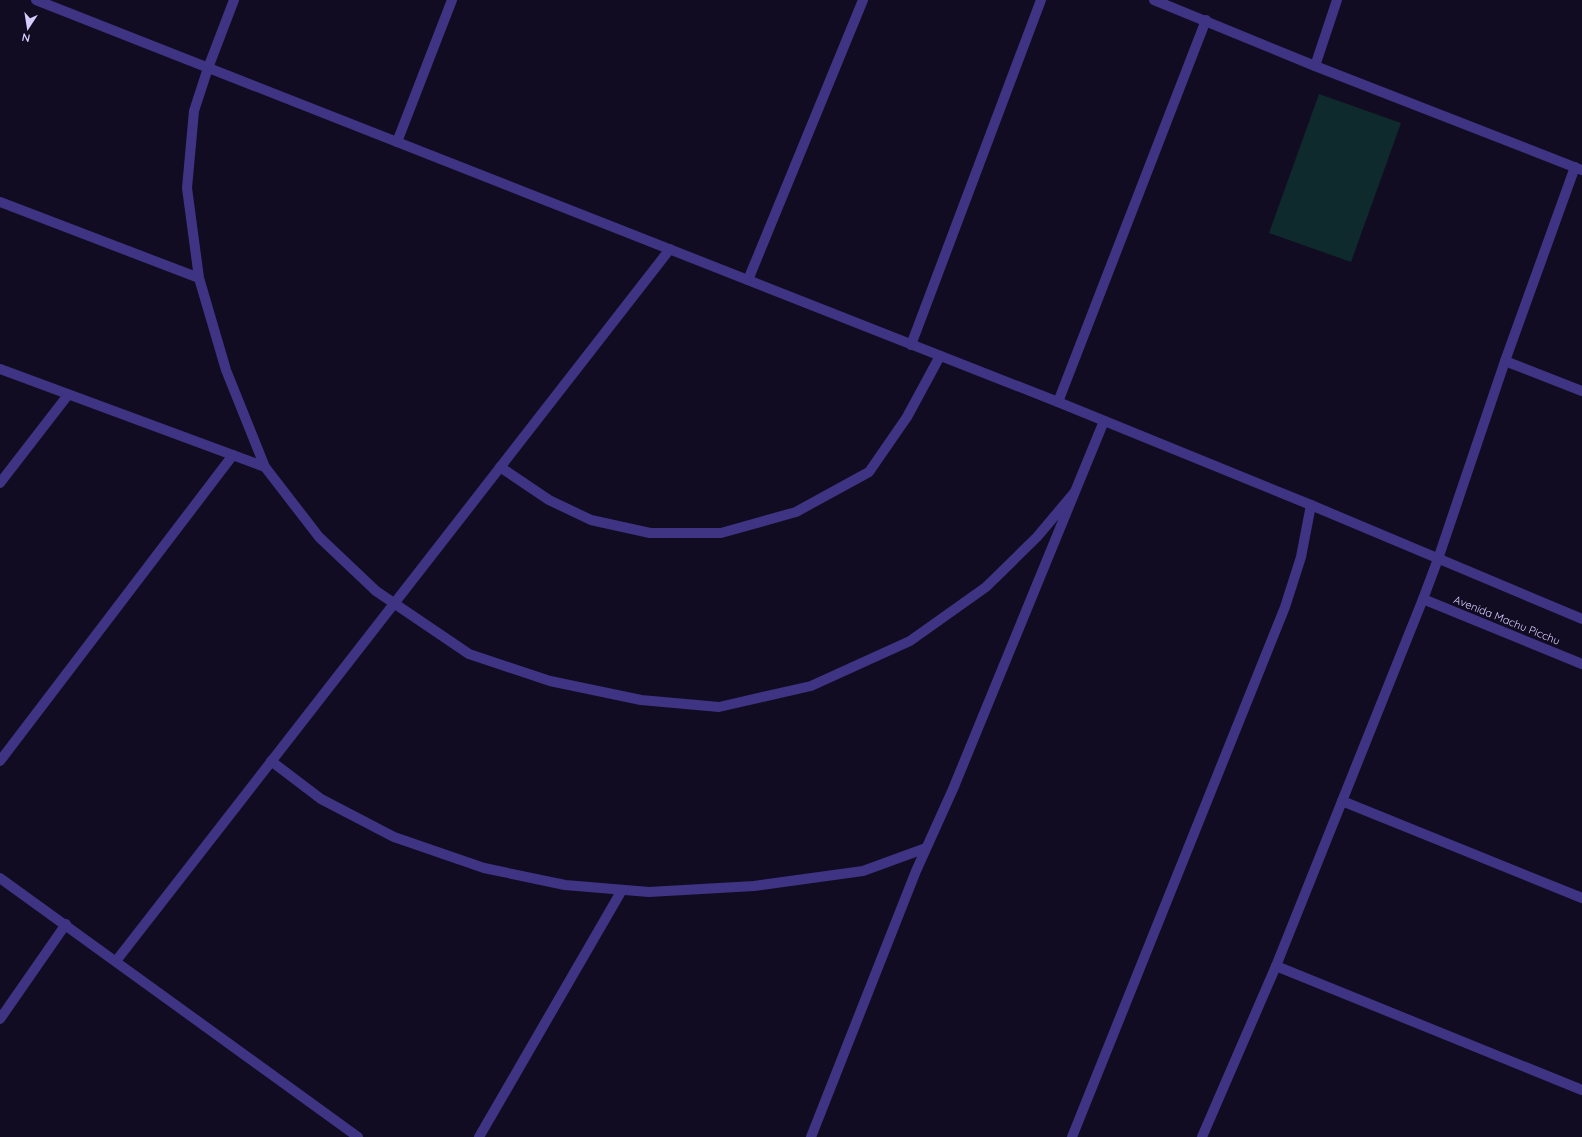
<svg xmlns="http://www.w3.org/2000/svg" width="1582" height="1137" viewBox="0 0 1582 1137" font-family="Quicksand,sans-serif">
	<rect width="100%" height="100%" fill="#120c22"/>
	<!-- green -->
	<path fill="#0e2a2c" d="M1319 94 1401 123 1351 262 1269 233Z"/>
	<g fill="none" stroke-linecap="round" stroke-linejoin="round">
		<!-- minor -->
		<g stroke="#3f3484" stroke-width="10">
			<path d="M36 0 1058 402 1311 505 1582 619"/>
			<path d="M234 0 208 68 194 111 187 188 199 278 226 370 265 467 319 537 376 591 469 654 550 681 641 700 719 707 811 686 910 641 986 587 1037 537 1074 493"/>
			<path d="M1154 0 1315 66 1582 170"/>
			<path d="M1315 66 1337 0"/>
			<path d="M397 142 452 0"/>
			<path d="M0 202 199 278"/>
			<path d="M748 280 863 0"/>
			<path d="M911 345 1041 0"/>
			<path d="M1505 361 1582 391"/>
			<path d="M0 369 265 467"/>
			<path d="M1058 402 1206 20"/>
			<path d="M500 467 549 500 591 520 650 533H721L796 512 869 472 907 417 940 356"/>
			<path d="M0 483 68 395"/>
			<path d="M1423 599 1582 664"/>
			<path d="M0 761 233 455"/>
			<path d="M271 761 321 799 394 837 484 868 565 885 649 892 754 886 863 871 926 848"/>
			<path d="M1342 801 1582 898"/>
			<path d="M0 878 358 1137"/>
			<path d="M116 961 670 249"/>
			<path d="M1276 966 1582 1090"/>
			<path d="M0 1019 66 924"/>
			<path d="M479 1137 622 890"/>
			<path d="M811 1137 916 871 953 789 1104 421"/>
			<path d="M1072 1137 1285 607 1301 557 1311 505"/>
			<path d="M1202 1137 1276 966 1423 599 1438 559 1505 361 1575 167"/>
		</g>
	</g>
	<g text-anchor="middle" stroke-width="3" stroke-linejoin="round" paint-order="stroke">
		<!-- street labels -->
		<g font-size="11" fill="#d8cdff" stroke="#120c22">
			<text transform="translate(1507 620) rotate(22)" y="4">Avenida Machu Picchu</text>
		</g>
	</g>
	<!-- north arrow -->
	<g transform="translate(28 28) rotate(192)" stroke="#120c22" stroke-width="3" paint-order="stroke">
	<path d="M0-3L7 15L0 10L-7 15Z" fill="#d8cdff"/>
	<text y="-6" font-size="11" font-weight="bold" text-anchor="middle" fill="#d8cdff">N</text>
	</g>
</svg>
